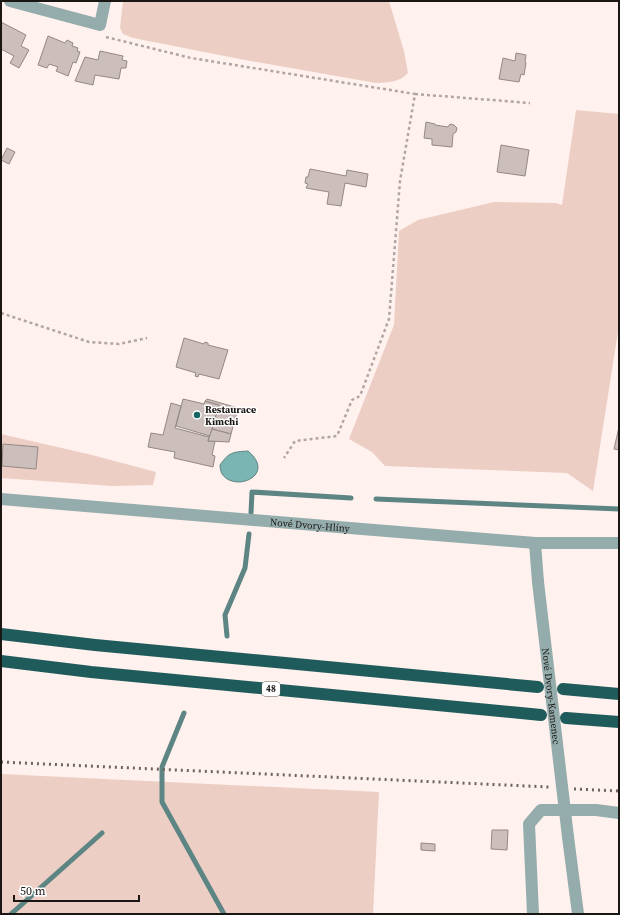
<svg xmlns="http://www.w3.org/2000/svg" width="620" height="915" viewBox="0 0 620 915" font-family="'Source Serif 4',serif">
	<rect width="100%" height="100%" fill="#fff1ed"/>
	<!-- green -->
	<g fill="#edcec4">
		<path d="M123 1H389L404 51 408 73C398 83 389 82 376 83L245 60 133 38 123 34 120 28Z"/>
		<path d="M576 110 619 114V325L593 491 567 473 385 466 372 452 349 439 394 325 399 231 418 220 494 202 556 203 562 205Z"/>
		<path d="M1 434 92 455 156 472 153 485 112 486 1 478Z"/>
		<path d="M1 774 379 792 373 914H1Z"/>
	</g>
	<!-- water -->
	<path fill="#7ab4b3" stroke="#5d8583" d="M248 451C277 475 235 493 222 474 221 472 220 468 220 465 229 452 233 452 248 451Z"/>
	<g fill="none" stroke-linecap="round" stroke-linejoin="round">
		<!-- stream -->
		<g stroke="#5d8583" stroke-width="5">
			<path d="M376 499 619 509"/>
			<path d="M251 513 252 492 351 498"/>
			<path d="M227 636 225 615 245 568 249 534"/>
			<path d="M184 713 162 767V802L224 914"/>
			<path d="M11 914 102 833"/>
		</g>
	</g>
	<!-- building -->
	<g fill="#cbbebb" stroke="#948885">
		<path d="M1 22 26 35 21 46 29 50 19 68 10 63 14 56 1 49Z"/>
		<path d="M48 36 65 43 67 40 73 43 72 46 78 48 77 51 80 52 76 63 73 62 68 76 56 71 58 67 49 64 47 68 38 65Z"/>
		<path d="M100 51 123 56 122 60 127 61 126 68H121L119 79 95 75 93 85 75 81 85 57 98 60Z"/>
		<path d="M516 53 526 55 525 62 526 63 524 75 521 74 519 82 499 79 503 58 515 61Z"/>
		<path d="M426 122 435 124V125L448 127 450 124 454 125 457 128 456 132 453 134 452 147 432 145V139L424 138Z"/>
		<path d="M501 145 529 150 525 176 497 172Z"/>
		<path d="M7 148 15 152 9 164 1 160Z"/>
		<path d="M310 169 346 176 347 170 368 174 366 187 345 183 341 206 327 204 329 192 306 188 308 184 305 183 306 177H308Z"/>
		<path d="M184 338 204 344 205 342 208 343V345L228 350 219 379 199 374 198 377 195 376 196 373 176 367Z"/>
		<path d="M183 399 204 404 205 401 219 405 210 436 176 426Z"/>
		<path d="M207 399 238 408 231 434 212 429 219 405 205 401Z"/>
		<path d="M171 403 181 406 175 428 209 437 208 441H215L212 455 215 456 213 467 174 458 175 452 148 447 151 433 163 435Z"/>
		<path d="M619 427V450L614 449Z"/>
		<path d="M212 429 231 434 229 442 208 441Z"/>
		<path d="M3 444 38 447 36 469 2 466Z"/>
		<path d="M492 830H508L507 850 491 849Z"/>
		<path d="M421 843 435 844V851L421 850Z"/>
	</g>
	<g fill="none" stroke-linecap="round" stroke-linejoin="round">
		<!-- path -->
		<g stroke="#b1a6a3" stroke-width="2.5" stroke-dasharray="3 3" stroke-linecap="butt">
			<path d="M106 37 191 58 415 94 400 181 389 319 360 396 352 400 337 436 295 441 284 458"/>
			<path d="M415 94 530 103"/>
			<path d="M1 313 89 342 119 344 147 338"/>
		</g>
		<!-- street -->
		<g stroke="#94adac" stroke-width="12">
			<path d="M10 1 100 25 105 1"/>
			<path id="s1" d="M1 499 362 529 535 543H619"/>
			<path d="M535 543 538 582"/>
			<path d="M568 837 578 914"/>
			<path d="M533 914 529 824 541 810H596L619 813"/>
		</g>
		<!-- highway -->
		<g stroke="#205b5b" stroke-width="12">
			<path d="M1 634 95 645 538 687"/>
			<path d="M1 661 91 672 541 715"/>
			<path d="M563 689 619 694"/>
			<path d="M566 718 619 722"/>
		</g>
		<!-- rail -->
		<g stroke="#6c6462" stroke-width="3" stroke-dasharray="2 4" stroke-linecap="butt">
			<path d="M1 762 549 787"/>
			<path d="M574 789 619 791"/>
		</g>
		<!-- street-bridge -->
		<path stroke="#94adac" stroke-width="12" id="s2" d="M538 582 568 837"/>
	</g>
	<!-- markers -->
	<circle fill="#166564" stroke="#fff" stroke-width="1.5" cx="197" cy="415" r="4"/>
	<g text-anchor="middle" stroke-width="3" stroke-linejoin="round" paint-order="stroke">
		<!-- shield labels -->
		<rect fill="#fff" stroke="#5f5c5a" stroke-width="1" x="262" y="682" width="18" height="14" rx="3"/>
		<g font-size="9" font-weight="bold" fill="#1a1614">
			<text x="271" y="692">48</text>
		</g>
		<!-- poi labels -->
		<g font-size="10" font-weight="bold" fill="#1a1614" stroke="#fff" text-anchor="start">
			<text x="205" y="413">Restaurace<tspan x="205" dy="12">Kimchi</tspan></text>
		</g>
		<!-- street labels -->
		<g font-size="10" fill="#1a1614" stroke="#fff">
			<text dy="4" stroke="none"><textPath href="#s1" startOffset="310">Nové Dvory-Hlíny</textPath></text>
			<text dy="4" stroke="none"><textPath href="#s2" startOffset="115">Nové Dvory-Kamenec</textPath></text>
		</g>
	</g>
	<!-- border -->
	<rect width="620" height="915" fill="none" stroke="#1a1614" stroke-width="4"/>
	<!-- scale -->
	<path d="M14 895v6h125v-6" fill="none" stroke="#1a1614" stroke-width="2"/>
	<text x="20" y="895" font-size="12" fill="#1a1614" stroke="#ffffff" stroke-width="3" paint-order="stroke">50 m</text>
</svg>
